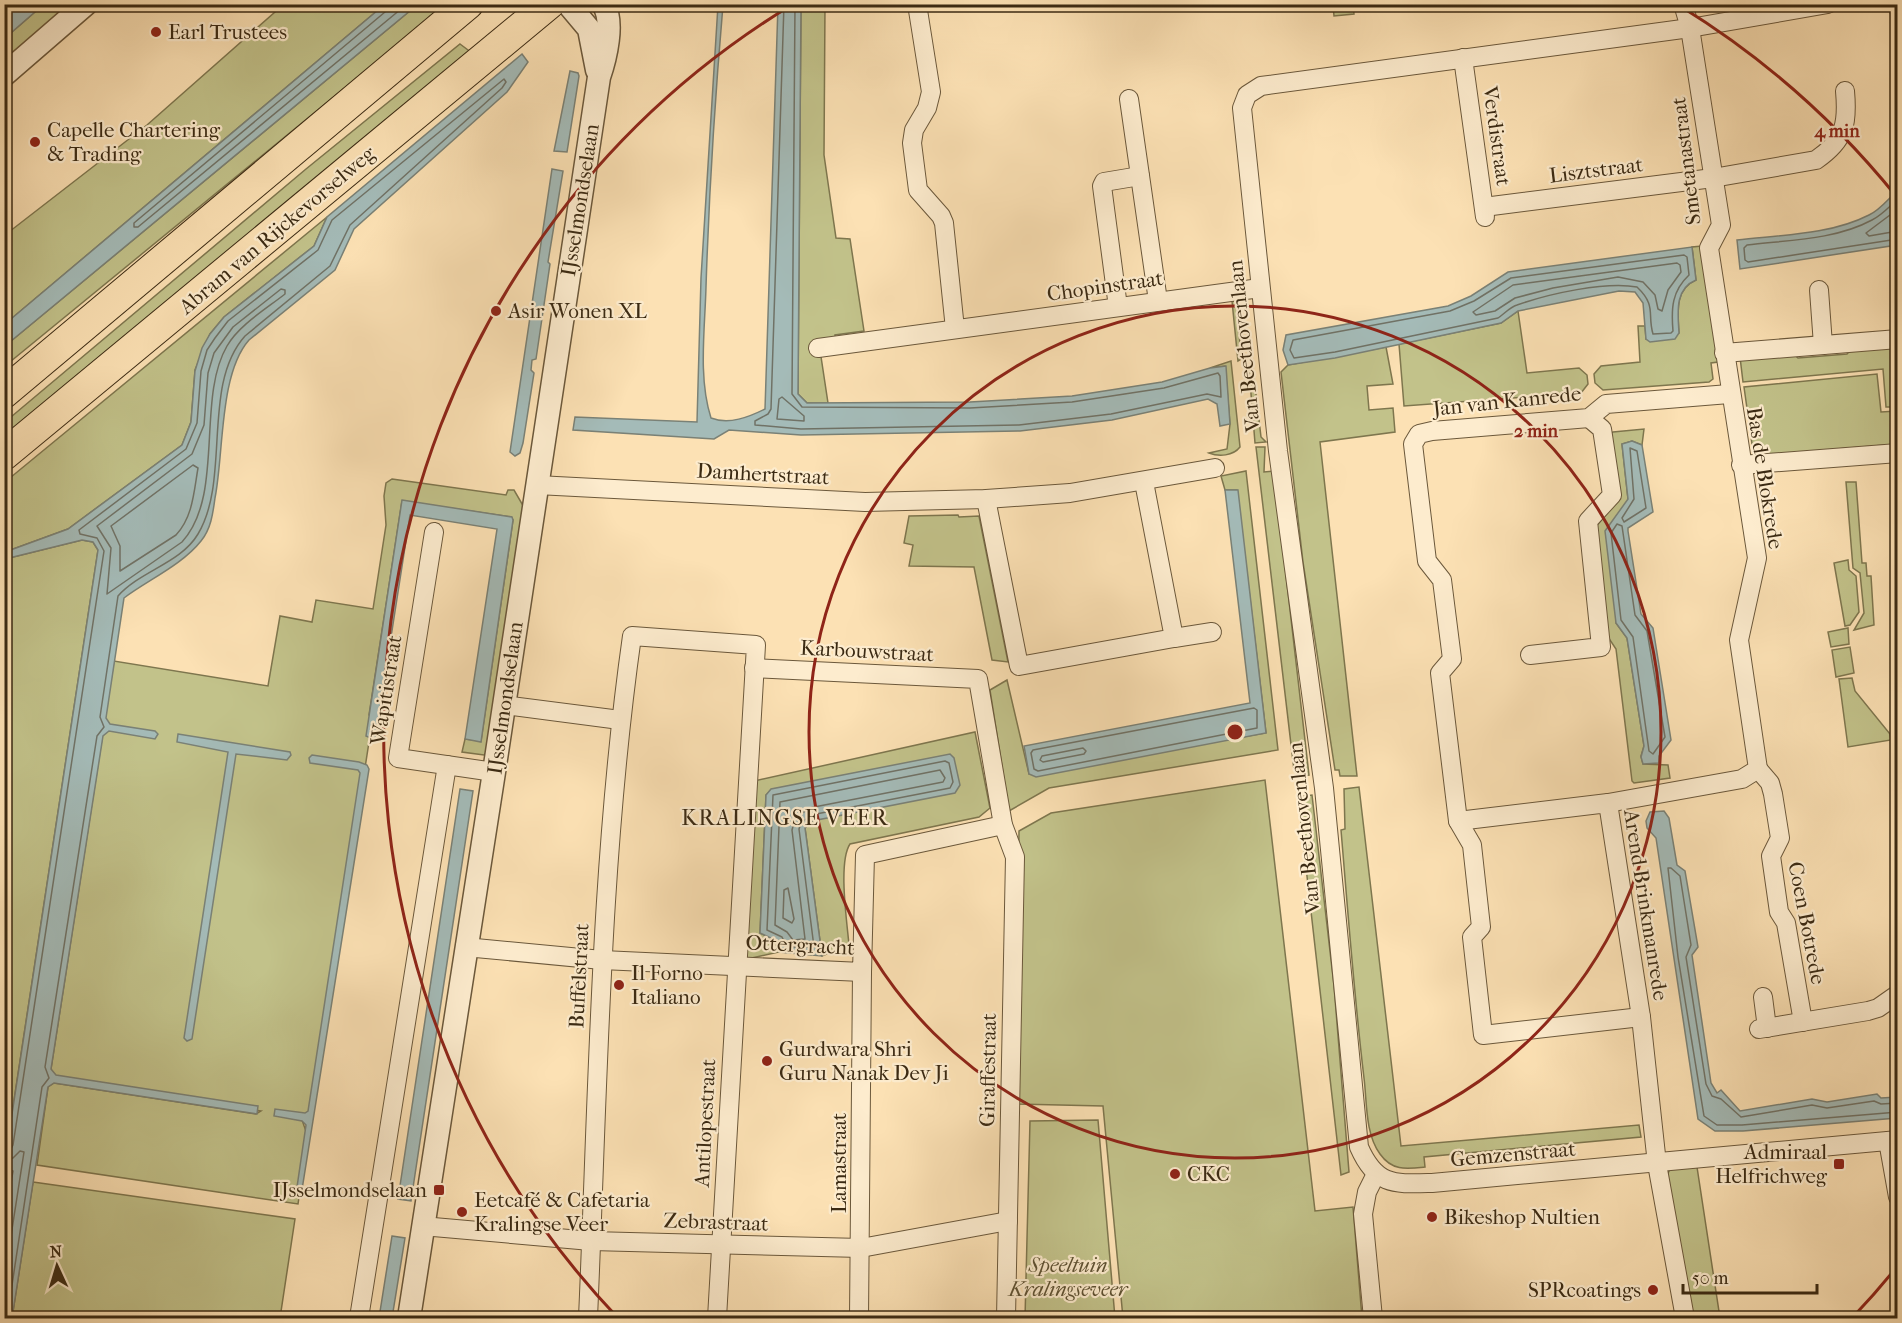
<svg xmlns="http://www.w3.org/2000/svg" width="1902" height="1323" viewBox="0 0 1902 1323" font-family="'IM FELL French Canon',serif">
	<rect width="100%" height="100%" fill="#fce1b4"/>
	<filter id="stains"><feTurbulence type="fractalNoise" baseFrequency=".00333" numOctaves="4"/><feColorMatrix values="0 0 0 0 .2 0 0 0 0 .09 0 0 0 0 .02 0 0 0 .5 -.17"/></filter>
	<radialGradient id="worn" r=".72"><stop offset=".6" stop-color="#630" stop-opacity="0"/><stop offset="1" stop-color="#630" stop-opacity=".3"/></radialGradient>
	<!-- green -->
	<g fill="#c2c28a" stroke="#7e764e" stroke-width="1.5">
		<path d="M43 5H76L5 65V38Z"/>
		<path d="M283 5H384L5 324V235L147 125Z"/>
		<path d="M417 5H446L5 366V346Z"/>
		<path d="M801 5H825L824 155 836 238 850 239 864 331 835 335 836 348 820 350 828 403H807L798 394Z"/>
		<path d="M1333 5H1353L1354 14 1334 16Z"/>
		<path d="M460 44 472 53 5 443V422L306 169Z"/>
		<path d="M327 217 314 246 224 317 210 334 195 370 191 422 182 445 68 529 5 552V482Z"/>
		<path d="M1702 246 1718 362 1711 363 1713 379 1709 382 1603 390 1595 383 1594 374 1601 366 1640 362 1638 326H1645L1646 339 1679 333C1678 314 1674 289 1696 280L1692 247Z"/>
		<path d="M1232 301H1237L1241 359 1238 361Z"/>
		<path d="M1518 311 1527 373 1579 368 1587 375 1588 384 1581 393 1404 406 1399 344 1501 323Z"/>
		<path d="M1886 345 1892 350 1897 349V407H1886L1883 369 1743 382 1740 357 1792 353 1798 358 1847 354 1853 347Z"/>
		<path d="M1386 347 1393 384 1367 386 1369 410 1393 408 1395 432 1320 442 1357 776H1340L1339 770H1335L1303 562 1281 372 1288 365Z"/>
		<path d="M1231 361 1240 447C1233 456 1219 457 1209 453L1227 449 1230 424 1225 366 1210 368Z"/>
		<path d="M1249 369H1253L1261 437 1266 442 1255 443Z"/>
		<path d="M1877 374 1881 412 1897 411V444L1767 455 1764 447 1752 444 1744 387Z"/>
		<path d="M1644 429 1642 445 1632 441 1622 444 1628 499 1616 623 1627 638 1644 746 1641 756 1643 764 1668 765 1670 778 1634 783 1632 781 1616 649 1606 634 1594 529 1617 501 1609 435 1613 432Z"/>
		<path d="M1256 447H1265L1264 472 1274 471 1309 775 1301 776 1300 769 1294 770Z"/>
		<path d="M1246 471 1278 750 1049 788 1009 811 990 690 1007 680 1029 774 1266 733 1237 490H1225L1221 476Z"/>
		<path d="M392 479 506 495 508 490H514L525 509 489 750 484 755 462 752 465 739 481 741 513 520 511 517 402 501 369 715 373 716 311 1119 302 1120 308 1137 298 1204 37 1165 48 1087 54 1083 256 1114 261 1111 55 1079 51 1069 114 661 268 686 280 616 312 622 316 600 373 609 386 525 384 496 386 483Z"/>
		<path d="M1846 482H1856L1862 563H1866L1867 576H1871L1874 625 1854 630 1864 613 1860 573 1853 568Z"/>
		<path d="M958 515 959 517 979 516 1008 662 992 660 974 567 909 566 913 545 904 543 909 516Z"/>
		<path d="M82 540 93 542 98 550 5 1159V559Z"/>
		<path d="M1848 560 1849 570 1856 576 1859 612 1850 625 1845 626 1834 563Z"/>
		<path d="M1848 628 1849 644 1831 647 1828 632Z"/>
		<path d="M1850 647 1854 673 1836 677 1832 650Z"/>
		<path d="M1852 678 1855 691 1890 734 1891 740 1848 747 1839 679Z"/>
		<path d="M975 732 990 808 979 817 850 844C838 862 847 922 849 945L822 956 805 828 812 821 771 790 766 795 760 933 779 942V952L747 959 740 876 745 783Z"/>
		<path d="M1265 780 1315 1211 1353 1207 1362 1318H1123L1103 1106 1016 1104 1019 831 1051 813Z"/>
		<path d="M1359 787 1401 1146 1639 1125 1641 1137 1424 1157 1425 1167C1406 1169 1392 1171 1380 1154 1365 1134 1367 1101 1364 1078 1354 995 1348 913 1341 830L1345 829 1344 789Z"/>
		<path d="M1312 795 1334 986 1349 1172 1341 1175 1298 797Z"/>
		<path d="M1098 1120 1115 1318H1025L1030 1121Z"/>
		<path d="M1697 1167 1720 1318H1688L1664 1182 1670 1169Z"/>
		<path d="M33 1182 295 1219 280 1318H12Z"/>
	</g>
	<!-- water -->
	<g fill="#a4bbb8" stroke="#7a8176" stroke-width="1.5">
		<path d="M16 5H43L5 38V15Z"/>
		<path d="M384 5H417L5 346V324Z"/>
		<path d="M718 5H723C715 98 709 192 706 287 705 328 698 378 711 418 729 425 749 417 765 409L778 5 801 4 798 394 807 403 970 402 1072 396 1162 382 1210 368 1226 366 1230 424 1220 426 1217 404 1208 399 1112 420 1020 431 801 435 729 430 714 439 573 430 575 417 697 422 701 278Z"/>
		<path d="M1888 5H1897V36Z"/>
		<path d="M522 54 528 62 507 92 354 229 335 270 249 340C219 374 224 453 215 498 213 513 211 529 201 541 182 565 148 580 124 598L106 718 110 724 155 731 158 734 155 739 109 731 103 736 51 1069 56 1075 258 1106 257 1114 54 1083 48 1087 12 1318H5V1160L98 550 93 542 82 540 5 559V552L68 529 182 445 191 422 195 371 202 348 210 334 224 317 314 246 327 217Z"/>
		<path d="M570 71 578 73 579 76 567 152 554 151Z"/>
		<path d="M552 169 563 171 548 262 550 264 536 359 532 360 531 370 534 373 523 443 520 453 515 456 510 452Z"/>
		<path d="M1897 191V245L1740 269 1737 240C1780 235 1830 235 1869 215 1880 210 1889 198 1897 191Z"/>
		<path d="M1692 247 1696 280C1674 289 1678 314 1679 333L1675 339 1650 342 1646 339 1643 303 1635 292 1619 291 1518 311 1501 323 1335 358 1288 365 1283 350 1286 335 1448 306 1471 296 1508 272Z"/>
		<path d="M1632 441 1642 445 1653 512 1628 528V531L1641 614 1653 628 1671 740 1659 756V763L1643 764 1641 757 1644 746 1627 638 1616 623 1605 531 1628 499 1622 444Z"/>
		<path d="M1225 490H1238L1266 733 1036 777 1029 774 1024 746 1250 703Z"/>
		<path d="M402 500 512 517 513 520 481 742 465 739 497 529 410 515 375 740 366 736Z"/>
		<path d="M178 734 290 752 291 755 287 760 236 754 192 1039 187 1041 184 1038 228 752 177 742Z"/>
		<path d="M950 754 954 758 960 785 955 793 812 821 805 828 822 956 779 952V942L760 933 766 795 771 789Z"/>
		<path d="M312 755 359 762 367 765 369 769 301 1196 296 1194 306 1125 302 1121 274 1116 275 1109 305 1113 308 1111 360 773 358 770 310 763 309 758Z"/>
		<path d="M460 789 473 791 411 1201 398 1199Z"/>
		<path d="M1664 811 1669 818 1677 865 1685 871 1698 947 1692 955 1711 1083 1717 1093 1721 1090 1740 1111 1812 1099 1827 1102 1877 1094 1881 1098 1897 1097V1118L1743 1131H1715L1698 1119 1656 838 1647 828 1646 821 1650 812Z"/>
		<path d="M392 1236 405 1238 392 1318H379Z"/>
	</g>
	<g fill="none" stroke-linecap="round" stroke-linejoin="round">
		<!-- shore -->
		<g stroke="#707266" stroke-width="1.5">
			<path d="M387 4 385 12 134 223V227H138L407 4"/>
			<path d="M784 4 771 409 768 414 755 421V425L801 429 1019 425 1111 414 1207 394 1221 397 1220 376 1218 373 1164 388 1072 402 970 408 802 407 792 394 795 4"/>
			<path d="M1898 199C1890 206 1881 216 1872 220 1835 240 1788 240 1747 245L1744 248 1745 260 1748 262 1898 239"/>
			<path d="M1898 209 1866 233 1869 236 1898 231"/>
			<path d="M1684 255 1687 257 1689 275C1672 291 1671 308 1673 331L1671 333 1653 334C1647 314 1657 306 1637 287 1606 281 1548 294 1517 305 1510 307 1504 314 1498 318L1335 352 1294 358 1290 350 1293 340 1450 311 1474 301 1511 278Z"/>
			<path d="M1677 263 1680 265 1681 272 1668 290 1662 311 1658 309 1655 295 1643 282 1618 277 1553 288 1515 298 1495 311 1476 315 1473 312 1513 285Z"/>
			<path d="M281 289 285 290V294C266 309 239 325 227 346 196 399 225 495 182 542L107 594 111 548 97 526 192 454 204 425 208 373 214 353 233 327Z"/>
			<path d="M782 397 804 416V421L777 419 779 399Z"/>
			<path d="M1630 448 1637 451 1646 508 1624 522 1622 518 1634 499Z"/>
			<path d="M193 465 198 468C194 491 193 517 176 535L120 571V546L111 526Z"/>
			<path d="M1617 524 1622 526 1635 615 1647 631 1665 737 1653 754 1649 751 1633 637 1621 620 1611 533Z"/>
			<path d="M1254 708 1257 710V728L1038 771 1034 769 1031 753 1033 750Z"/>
			<path d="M1083 748 1086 751 1084 754 1043 762 1040 760 1042 756Z"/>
			<path d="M945 761 949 763 953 782 950 788 811 815 801 823 799 829 814 947H787L782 937 767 930 773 795Z"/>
			<path d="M940 770 945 778 943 782 809 808 795 819 792 830 805 939 793 940 787 932 775 925 780 802Z"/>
			<path d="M788 888 794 919 792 923 783 918 784 890Z"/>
			<path d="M1898 1103 1881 1104 1874 1101 1827 1108 1812 1105 1741 1117 1721 1099 1712 1096 1706 1084 1686 957 1691 945 1680 876 1671 868H1668L1678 957 1704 1116 1717 1125H1742L1898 1112"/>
			<path d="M4 1152 10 1151 13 1145 104 551 97 538 80 534 79 530 186 449 197 423 201 371 207 350 215 338 228 321 318 250 332 220 504 79 506 82 502 88 350 225 330 266 245 336C201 385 231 479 198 534 181 563 140 571 118 596L100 717 104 727 97 736 45 1067 49 1078 42 1087 7 1318"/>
			<path d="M4 1159 13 1158 20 1151 24 1152 4 1281"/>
			<path d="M4 1168 13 1171 4 1222"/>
		</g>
		<defs>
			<g id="minor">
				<path d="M917 4 931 92 927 108 914 130 912 143 918 190 941 216 944 223 955 329"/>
				<path d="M1828 4 1690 28 1261 86 1247 95 1242 108 1278 451 1324 788 1359 1147C1376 1186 1394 1184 1432 1183L1898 1140"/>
				<path d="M1463 58 1485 217"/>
				<path d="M1129 99 1158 301"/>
				<path d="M1484 207 1713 178 1816 160C1845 140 1848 124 1845 91"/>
				<path d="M1819 290 1823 345"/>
				<path d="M1118 307 1102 186 1104 182 1140 176"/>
				<path d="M818 348 1260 288"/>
				<path d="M1724 353 1898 339"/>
				<path d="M1741 465 1898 453"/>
				<path d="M537 485 865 502 986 499 1070 493 1215 468"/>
				<path d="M986 499 1019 666 1174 638 1144 482"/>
				<path d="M434 532 398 758 494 772"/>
				<path d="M1174 638 1212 632"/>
				<path d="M1530 655 1601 647 1588 521 1612 495 1602 429 1589 418"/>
				<path d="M754 668 978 679 1003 825 1015 857 1006 1318"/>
				<path d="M504 705 620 720"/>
				<path d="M1758 769 1770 783 1773 794 1780 838 1771 856 1779 912 1786 923 1803 1022"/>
				<path d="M1608 803 1742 779 1758 769 1739 640 1757 558 1709 248 1721 225 1690 28 1683 4"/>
				<path d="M1458 821 1608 803 1641 1017 1657 1164 1685 1318"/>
				<path d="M465 947 602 960 862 972 865 855 1003 825"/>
				<path d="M1763 997 1767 1028"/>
				<path d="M1641 1017 1483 1035 1472 937 1481 927 1472 845 1458 821 1440 673 1452 659 1442 580 1427 561 1413 444 1419 434 1432 431 1589 418 1606 404 1729 394"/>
				<path d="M1759 1029 1868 1011 1878 1008 1898 994"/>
				<path d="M1888 1141 1898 1197"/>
				<path d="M422 1226 591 1241 861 1248 1008 1221"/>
				<path d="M359 1318 447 765"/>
				<path d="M588 1318C598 1091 600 862 632 636L756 645 717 1318"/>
				<path d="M859 1318 862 972"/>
				<path d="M1373 1318 1363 1214 1367 1192 1376 1174"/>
			</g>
			<g id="tertiary">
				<path d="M568 4 589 29 597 70"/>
				<path d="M4 75 86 4"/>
				<path d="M409 1318 494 772 599 77C605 60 615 21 603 4"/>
			</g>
			<g id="trunk">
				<path d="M4 393 468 4"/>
				<path d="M4 455 549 4"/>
			</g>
		</defs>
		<!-- minor casing -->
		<use href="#minor" stroke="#6b583b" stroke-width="20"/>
		<!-- tertiary casing -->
		<use href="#tertiary" stroke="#6b583b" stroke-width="25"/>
		<!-- trunk casing -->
		<use href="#trunk" stroke="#3b2a13" stroke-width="32"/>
		<!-- minor -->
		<use href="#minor" stroke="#fdecce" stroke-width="18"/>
		<!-- tertiary -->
		<use href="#tertiary" stroke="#fdecce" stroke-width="22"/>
		<!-- trunk -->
		<use href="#trunk" stroke="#fce1b4" stroke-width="30"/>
	</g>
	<!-- distance rings -->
	<g fill="none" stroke="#8f2418" stroke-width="3">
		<circle cx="1235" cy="732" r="426"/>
		<path d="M1896 1268A851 851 0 0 1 1852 1318M618 1318A851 851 0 0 1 790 6M1680 6A851 851 0 0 1 1896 196"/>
	</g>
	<!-- markers -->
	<g fill="#8f2418" stroke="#fdecce" stroke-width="2">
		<circle cx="156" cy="32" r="6"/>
		<circle cx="35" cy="142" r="6"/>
		<circle cx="496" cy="311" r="6"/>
		<circle cx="619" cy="985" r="6"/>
		<circle cx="767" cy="1061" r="6"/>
		<rect x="1833" y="1158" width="12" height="12" rx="3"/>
		<circle cx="1175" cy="1174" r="6"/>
		<rect x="433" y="1184" width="12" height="12" rx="3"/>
		<circle cx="462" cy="1212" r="6"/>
		<circle cx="1432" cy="1217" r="6"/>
		<circle cx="1653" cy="1290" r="6"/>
	</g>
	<g text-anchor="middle" stroke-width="4.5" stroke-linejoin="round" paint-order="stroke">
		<!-- poi labels -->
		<g font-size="21" fill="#3b2a13" stroke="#fdecce" text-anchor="start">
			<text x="168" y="39">Earl Trustees</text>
			<text x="47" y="137">Capelle Chartering<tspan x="47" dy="24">&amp; Trading</tspan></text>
			<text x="508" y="318">Asir Wonen XL</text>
			<text x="631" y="980">Il Forno<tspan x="631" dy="24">Italiano</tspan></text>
			<text x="779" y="1056">Gurdwara Shri<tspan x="779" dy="24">Guru Nanak Dev Ji</tspan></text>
			<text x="1827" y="1159" text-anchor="end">Admiraal<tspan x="1827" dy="24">Helfrichweg</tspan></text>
			<text x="1187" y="1181">CKC</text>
			<text x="427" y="1197" text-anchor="end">IJsselmondselaan</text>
			<text x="474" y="1207">Eetcafé &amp; Cafetaria<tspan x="474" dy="24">Kralingse Veer</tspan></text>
			<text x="1444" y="1224">Bikeshop Nultien</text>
			<text x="1641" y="1297" text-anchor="end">SPRcoatings</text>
		</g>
		<!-- street labels -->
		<g font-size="21" fill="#3b2a13" stroke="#fdecce">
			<text transform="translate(1497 136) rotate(82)" y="7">Verdistraat</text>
			<text transform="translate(1686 161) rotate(-97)" y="7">Smetanastraat</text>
			<text transform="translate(1596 170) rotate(-7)" y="7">Lisztstraat</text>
			<text transform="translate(580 200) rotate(-81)" y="7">IJsselmondselaan</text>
			<text transform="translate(277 230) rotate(-40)" y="7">Abram van Rijckevorselweg</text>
			<text transform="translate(1105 286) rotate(-8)" y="7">Chopinstraat</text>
			<text transform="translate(1244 346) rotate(-96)" y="7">Van Beethovenlaan</text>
			<text transform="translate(1507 401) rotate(-6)" y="7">Jan van Kanrede</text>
			<text transform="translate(763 474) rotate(3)" y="7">Damhertstraat</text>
			<text transform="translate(1765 478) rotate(81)" y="7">Bas de Blokrede</text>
			<text transform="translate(867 651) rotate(3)" y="7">Karbouwstraat</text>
			<text transform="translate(386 690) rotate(-81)" y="7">Wapitistraat</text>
			<text transform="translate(505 698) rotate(-82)" y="7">IJsselmondselaan</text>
			<text transform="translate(1304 828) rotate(-96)" y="7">Van Beethovenlaan</text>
			<text transform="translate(1646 905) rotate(81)" y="7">Arend Brinkmanrede</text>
			<text transform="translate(1807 923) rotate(79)" y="7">Coen Botrede</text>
			<text transform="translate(800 945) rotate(3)" y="7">Ottergracht</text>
			<text transform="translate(579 976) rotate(-87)" y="7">Buffelstraat</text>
			<text transform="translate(988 1070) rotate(-89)" y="7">Giraffestraat</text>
			<text transform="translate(705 1123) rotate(-87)" y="7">Antilopestraat</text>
			<text transform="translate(1513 1154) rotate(-5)" y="7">Gemzenstraat</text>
			<text transform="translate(839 1163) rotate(-90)" y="7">Lamastraat</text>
			<text transform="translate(716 1222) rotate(2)" y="7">Zebrastraat</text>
		</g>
		<!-- park labels -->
		<g font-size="21" font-style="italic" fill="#5d5031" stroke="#fdecce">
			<text x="1068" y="1272">Speeltuin<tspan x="1068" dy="24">Kralingseveer</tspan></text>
		</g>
		<!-- neighbourhood labels -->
		<g font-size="22" letter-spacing="1.5" fill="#3b2a13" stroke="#fdecce">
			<text x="785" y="825">KRALINGSE VEER</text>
		</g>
	</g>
	<circle cx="1235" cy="732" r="9" fill="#8f2418" stroke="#fdecce" stroke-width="3"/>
	<g font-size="18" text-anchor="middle" font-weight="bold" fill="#8f2418" stroke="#fdecce" stroke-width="4.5" stroke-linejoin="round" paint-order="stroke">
		<text x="1837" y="137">4 min</text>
		<text x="1536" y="437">2 min</text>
	</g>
	<!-- margin -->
	<rect width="1902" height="1323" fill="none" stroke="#fce1b4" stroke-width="24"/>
	<rect x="6" y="6" width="1890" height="1311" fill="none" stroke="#3b2a13" stroke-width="3"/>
	<rect x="12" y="12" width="1878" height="1299" fill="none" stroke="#3b2a13" stroke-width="1.5"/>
	<!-- north arrow -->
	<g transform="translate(57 1266) rotate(356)" stroke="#fdecce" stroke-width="4.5" paint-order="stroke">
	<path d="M0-4.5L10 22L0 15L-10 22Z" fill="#3b2a13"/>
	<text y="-9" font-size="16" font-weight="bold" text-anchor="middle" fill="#3b2a13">N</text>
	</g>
	<!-- scale -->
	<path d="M1683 1284v9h134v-9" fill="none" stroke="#3b2a13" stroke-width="3"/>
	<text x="1692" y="1284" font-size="18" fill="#3b2a13" stroke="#fdecce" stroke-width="4.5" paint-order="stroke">50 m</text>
	<rect width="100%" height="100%" filter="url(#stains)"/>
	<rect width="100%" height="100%" fill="url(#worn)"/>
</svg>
